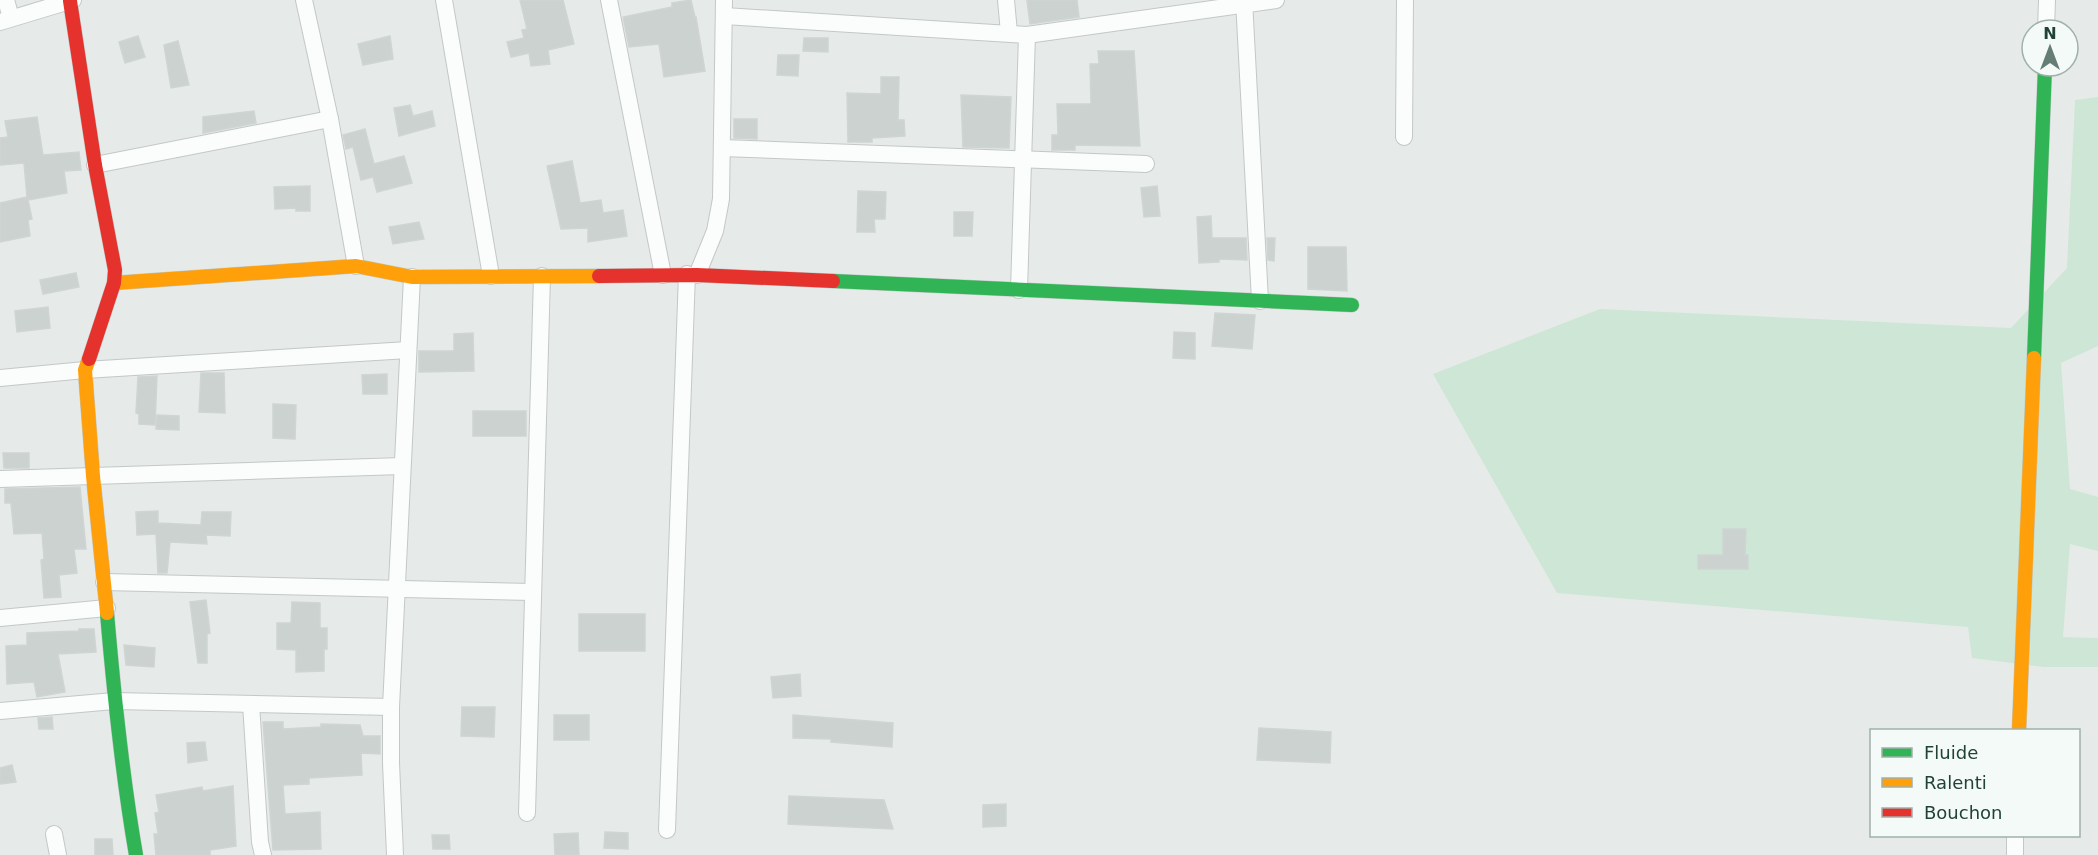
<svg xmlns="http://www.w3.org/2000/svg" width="2098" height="855" viewBox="0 0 2098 855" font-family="'DejaVu Sans',sans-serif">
	<rect width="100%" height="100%" fill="#e6ebe9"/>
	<!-- green -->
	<path fill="#cee6d5" d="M2098 97V346L2061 363 2070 489 2098 497V551L2070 544 2063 637 2098 638V667H2044L1972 658 1968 627 1557 593 1433 374 1600 309 2011 328 2067 268 2075 100Z"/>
	<!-- building -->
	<g fill="#ccd2d0" stroke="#ced5d2" stroke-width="1.5">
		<path d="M520 0H563L574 44 548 50 550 64 531 66 529 53 511 57 507 42 524 38 522 30 527 29Z"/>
		<path d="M691 0 695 17H696L705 71 664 77 659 44 629 47 623 17 672 7V3Z"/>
		<path d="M1027 0H1077L1079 17 1030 24Z"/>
		<path d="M138 36 145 57 125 63 119 42Z"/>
		<path d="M390 36 393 59 363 65 358 44Z"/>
		<path d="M804 38H828V52L803 51Z"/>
		<path d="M178 41 189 85 171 88 164 45Z"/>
		<path d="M1098 51H1134L1140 146 1075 145V150H1052V135H1058L1057 104H1091L1090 64H1099Z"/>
		<path d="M778 55H799L798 76 777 75Z"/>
		<path d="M881 77H899L898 120H904L905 136 872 138V142H848L847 93 881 94Z"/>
		<path d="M961 95 1011 97 1009 148 963 147Z"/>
		<path d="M410 105 413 116 432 111 435 126 399 136 394 108Z"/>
		<path d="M254 111 256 123 203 133V117Z"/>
		<path d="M37 117 43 155 79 152 81 170 64 171 67 193 28 200 32 219 28 220 30 236 0 242V203L27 197 24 163 0 165V138L8 137 5 121Z"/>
		<path d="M734 119H757V139L734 138Z"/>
		<path d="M365 129 374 164 404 156 412 183 377 192 373 177 361 180 353 147 346 149 343 135Z"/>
		<path d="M572 161 580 203 601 200 603 213 623 210 627 236 588 242V228L561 229 547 166Z"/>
		<path d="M310 186V211H296V208L275 209 274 187Z"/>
		<path d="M1157 186 1160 216 1144 217 1141 188Z"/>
		<path d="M858 191 886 192 885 219H874L875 232H857Z"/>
		<path d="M954 212H973L972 236H954Z"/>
		<path d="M1211 216 1212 238H1246L1247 260 1219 259V262L1199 263 1197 217Z"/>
		<path d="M419 222 424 239 393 244 389 227Z"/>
		<path d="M1267 238H1275L1274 261 1268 260Z"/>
		<path d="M1308 247H1346L1347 291 1308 289Z"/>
		<path d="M76 273 79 287 43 294 40 280Z"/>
		<path d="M48 307 50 328 17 332 15 311Z"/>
		<path d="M1215 313 1255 315 1252 349 1212 346Z"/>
		<path d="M1174 332 1195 333V359L1173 358Z"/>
		<path d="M473 333 474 371 419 372V351H454V334Z"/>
		<path d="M201 373H224L225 413 199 412Z"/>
		<path d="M387 374V394H363L362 375Z"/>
		<path d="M157 376 155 425 139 424V414L136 413 138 377Z"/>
		<path d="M273 404 296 405 295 439 273 438Z"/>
		<rect x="473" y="411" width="53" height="25"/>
		<path d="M157 415 179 416V430L156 429Z"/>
		<path d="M3 453H29V468H4Z"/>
		<path d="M80 487 86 549H74L77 573 59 575 61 597 44 598 41 560 44 559 42 533 14 534 11 503H5V489Z"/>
		<path d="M158 511V523L201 525 202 512H231L230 536 206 535 207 544 170 542 167 573H158L156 534 137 535 136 512Z"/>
		<path d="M1723 529H1746L1745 555H1748V569H1698V555H1723Z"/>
		<path d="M206 600 210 633 207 634V663H198L190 602Z"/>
		<path d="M292 602 320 603V628H327V649H324V671L296 672V650L277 649V623H291Z"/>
		<rect x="579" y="614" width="66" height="37"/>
		<path d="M79 629H94L96 652 58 654 65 692 37 697 34 682 7 684 6 646 27 645V633L79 631Z"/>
		<path d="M124 645 155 648 154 667 126 665Z"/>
		<path d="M800 674 801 696 773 698 771 677Z"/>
		<path d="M462 707H495L494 737 461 736Z"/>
		<rect x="554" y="715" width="35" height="25"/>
		<path d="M793 715 893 723 892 747 831 742V739L793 738Z"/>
		<path d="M52 717 53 729H39L38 718Z"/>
		<path d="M263 722H283V729L321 727V724L360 725 363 736H380V754L361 753 362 775 309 778V784L283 785 285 814 320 812 321 849 273 850Z"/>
		<path d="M1259 728 1331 732 1330 763 1257 760Z"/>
		<path d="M205 742 207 760 188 763 187 743Z"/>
		<path d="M12 765 16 782 0 784V768Z"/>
		<path d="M233 786 236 846 210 850V855H156L154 834H158L155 813 159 812 156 795 202 787 203 791Z"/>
		<path d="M789 796 884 800 893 829 788 824Z"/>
		<path d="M1006 804V826L983 827V805Z"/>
		<path d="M605 832 628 833V849L604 848Z"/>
		<path d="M578 833 579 855H555L554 834Z"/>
		<path d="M432 835H449L450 849H433Z"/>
		<path d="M95 839H112L113 855H95Z"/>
	</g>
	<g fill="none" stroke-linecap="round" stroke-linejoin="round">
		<defs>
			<g id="street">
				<path d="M6 0 11 18"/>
				<path d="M304 0 330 119 356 266"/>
				<path d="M444 0 491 276"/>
				<path d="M609 0 663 275"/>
				<path d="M1006 0 1009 33"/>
				<path d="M1244 0 1260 301"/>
				<path d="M724 16 1027 35 1276 0"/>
				<path d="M0 22 73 0"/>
				<path d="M2046 30 2047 0"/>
				<path d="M1404 137 1405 0"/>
				<path d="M722 148 1146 164"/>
				<path d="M95 165 330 119"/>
				<path d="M697 275 715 231 721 199 724 0"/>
				<path d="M1019 290 1027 35"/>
				<path d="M0 378 85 370 408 350"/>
				<path d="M0 479 402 466"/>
				<path d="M104 582 533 592"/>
				<path d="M0 618 107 608"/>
				<path d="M251 704 260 842 263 855"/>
				<path d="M391 707V763L395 855"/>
				<path d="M0 711 114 701 391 707 412 277"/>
				<path d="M527 813 542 276"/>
				<path d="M667 830 687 274"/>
				<path d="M54 834 58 855"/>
				<path d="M2015 855V836"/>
			</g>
			<g id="fast">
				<path d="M833 281 1352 305"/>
				<path d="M2034 358 2045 66"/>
				<path d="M107 613C114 695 122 775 136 855"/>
			</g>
			<g id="slow">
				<path d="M114 283 356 266 412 277 599 276"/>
				<path d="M89 359 85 370 93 476 107 613"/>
				<path d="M2019 730 2034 358"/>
			</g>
			<g id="jam">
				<path d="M70 1 95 165 115 270 114 283 89 359"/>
				<path d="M599 276 697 275 833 281"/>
			</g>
		</defs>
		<!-- street casing -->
		<use href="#street" stroke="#c3c8c6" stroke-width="18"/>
		<!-- fast casing -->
		<use href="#fast" stroke="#c1c9c6" stroke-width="15"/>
		<!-- slow casing -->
		<use href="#slow" stroke="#c1c9c6" stroke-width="15"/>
		<!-- jam casing -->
		<use href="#jam" stroke="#c1c9c6" stroke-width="15"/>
		<!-- street -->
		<use href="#street" stroke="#fbfcfc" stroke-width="16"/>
		<!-- fast -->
		<use href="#fast" stroke="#30b455" stroke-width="14"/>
		<!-- slow -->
		<use href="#slow" stroke="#ff9f0a" stroke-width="14"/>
		<!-- jam -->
		<use href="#jam" stroke="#e5322d" stroke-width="14"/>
	</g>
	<!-- legend -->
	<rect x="1870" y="729" width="210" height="108" fill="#f4faf7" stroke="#a0b0ab" stroke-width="1.5"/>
	<rect x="1882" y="748" width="30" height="9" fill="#30b455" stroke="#a0b0ab" stroke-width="1.5"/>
	<text x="1924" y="759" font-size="18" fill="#214238">Fluide</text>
	<rect x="1882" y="778" width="30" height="9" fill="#ff9f0a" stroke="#a0b0ab" stroke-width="1.5"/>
	<text x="1924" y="789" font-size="18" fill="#214238">Ralenti</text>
	<rect x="1882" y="808" width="30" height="9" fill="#e5322d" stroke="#a0b0ab" stroke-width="1.5"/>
	<text x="1924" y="819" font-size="18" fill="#214238">Bouchon</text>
	<!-- north arrow -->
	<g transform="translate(2050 48)"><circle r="28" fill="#f4faf7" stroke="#a0b0ab" stroke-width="1.5"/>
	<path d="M0-4.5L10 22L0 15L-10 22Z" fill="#667d76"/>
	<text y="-9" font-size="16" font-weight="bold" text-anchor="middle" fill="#214238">N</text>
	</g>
</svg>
